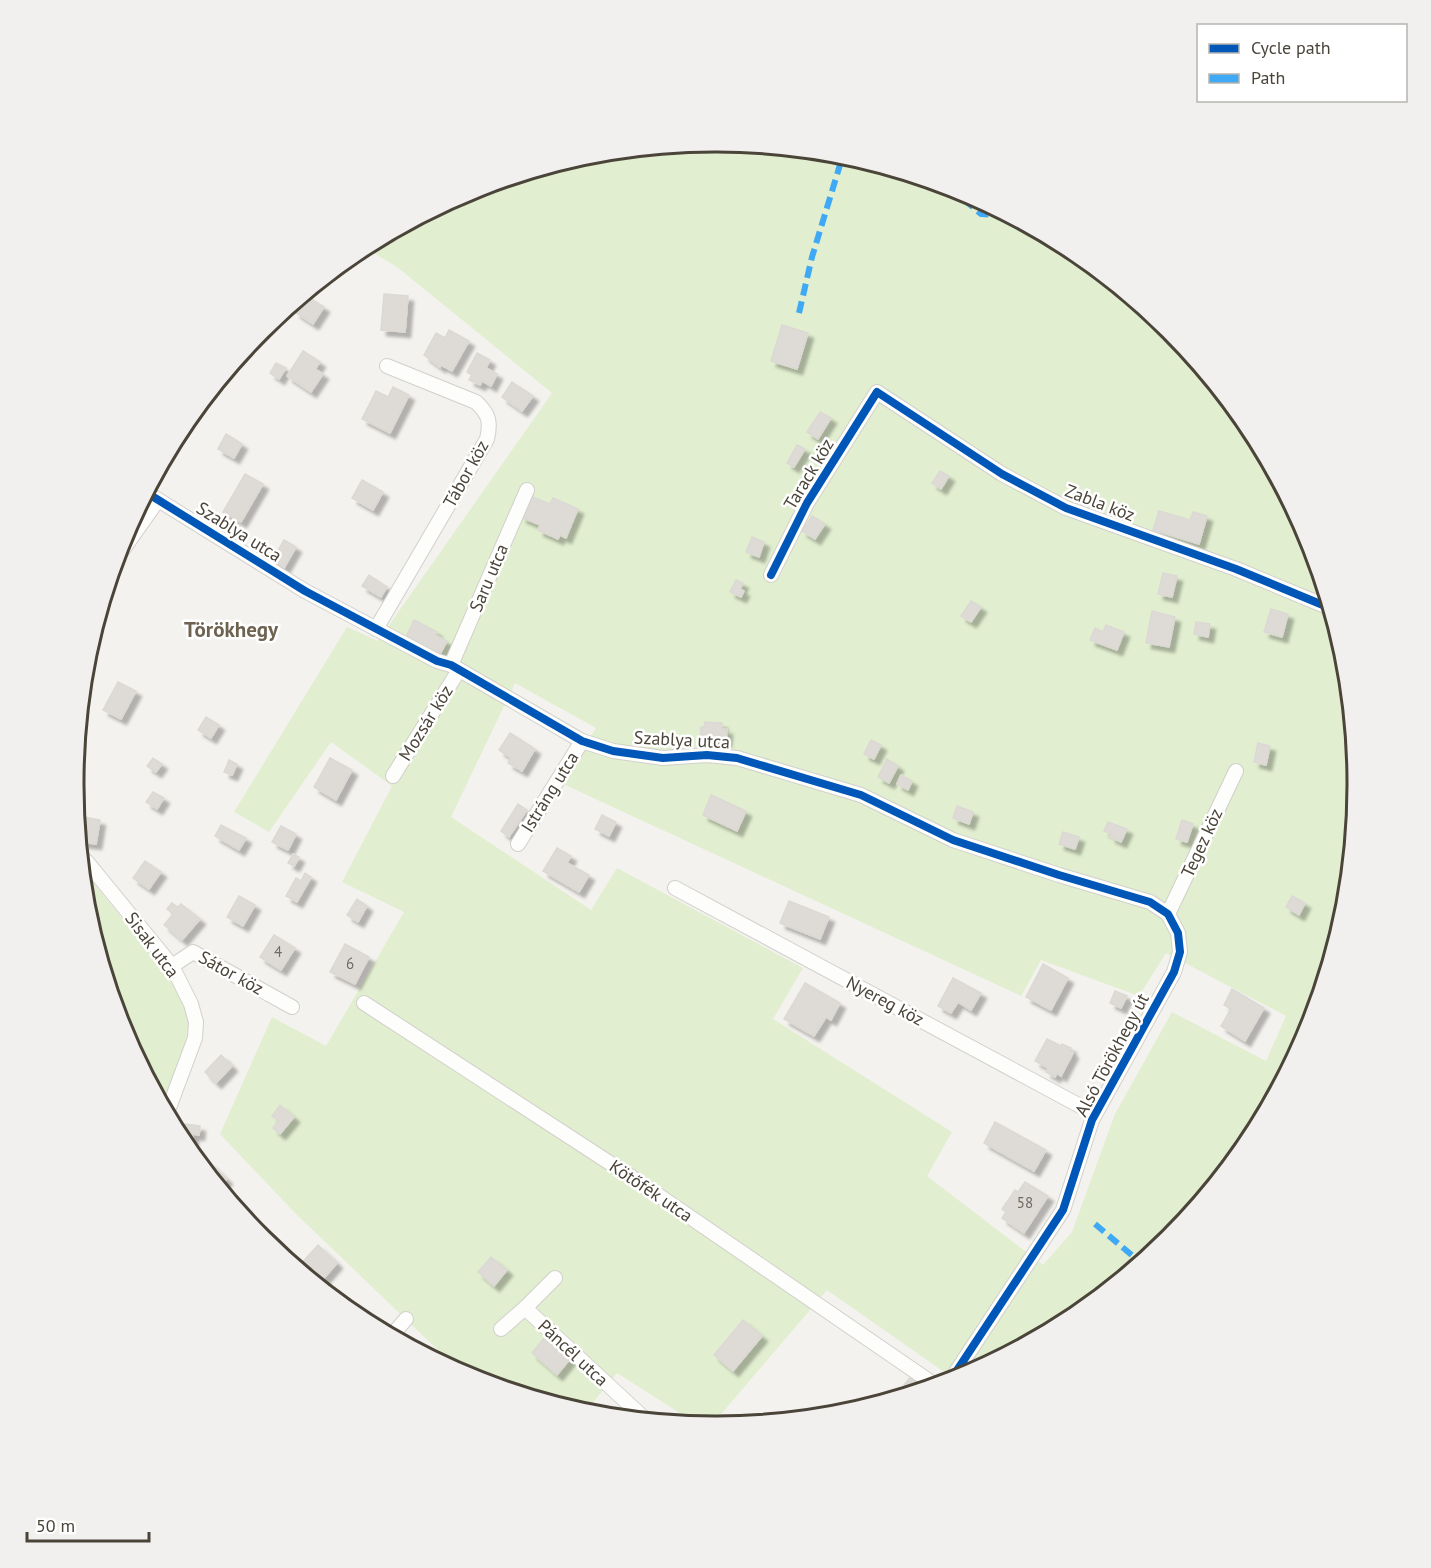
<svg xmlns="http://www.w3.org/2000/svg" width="1431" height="1568" viewBox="0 0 1431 1568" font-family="'PT Sans',sans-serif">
	<defs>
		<filter id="shadow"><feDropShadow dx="5.5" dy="5.5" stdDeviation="1.5" flood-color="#0004"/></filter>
	</defs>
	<rect width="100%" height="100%" fill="#f4f2ee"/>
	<!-- green -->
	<g fill="#e1eecf" fill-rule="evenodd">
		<path d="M716 142 841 154 961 191 1072 250 1170 330 1249 428 1309 539 1345 659 1357 784 1345 910 1308 1030 1249 1141 1169 1238 1072 1318 954 1379 827 1290 711 1426 697 1424 617 1373 585 1412 462 1373 296 1214 220 1134 272 1017 326 1046 404 912 342 882 392 786 331 742 269 832 234 812 347 627 378 641 552 393 397 267 364 247 470 191 591 154ZM515 683 596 728 563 784 1021 996 1041 960 1139 996 1166 953 1286 1016 1266 1061 1172 1012 1115 1114 1072 1232 1043 1265 927 1176 952 1132 773 1019 803 968 617 868 591 910 451 817Z"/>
		<path d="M82 869 163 969 184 1004 190 1032 185 1065 160 1100 122 1029 86 909Z"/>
	</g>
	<!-- building -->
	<g fill="#dedbd6" stroke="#dcd9d4" stroke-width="1.5" filter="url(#shadow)">
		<path d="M384 294 408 296 405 332 381 330Z"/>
		<path d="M306 296 324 307 313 324 295 312Z"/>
		<path d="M782 325 808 333 797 369 771 361Z"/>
		<path d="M449 330 469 341 452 371 441 365 440 367 424 355 436 333 445 338Z"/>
		<path d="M303 351 320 362 315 369 323 374 311 392 287 376Z"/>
		<path d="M477 353 490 360 486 368 497 374 491 386 482 381 480 385 469 380 472 375 467 372Z"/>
		<path d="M276 363 286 368 279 379 270 373Z"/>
		<path d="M512 382 533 396 522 411 502 397Z"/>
		<path d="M393 387 409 395 390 433 362 419 376 391 388 397Z"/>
		<path d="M820 412 831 418 818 439 807 432Z"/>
		<path d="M226 434 242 444 234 458 218 449Z"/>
		<path d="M797 445 805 449 794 467 787 463Z"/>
		<path d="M940 471 949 476 941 489 932 483Z"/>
		<path d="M245 474 263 484 241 522 223 512Z"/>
		<path d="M362 480 383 492 373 510 352 498Z"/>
		<path d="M530 496 550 504 553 498 578 509 566 538 560 535 558 539 538 530 540 525 521 517Z"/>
		<path d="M1159 511 1190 520 1193 512 1207 516 1199 544 1153 530Z"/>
		<path d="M812 516 825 524 815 539 802 531Z"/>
		<path d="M752 537 764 542 759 557 746 552Z"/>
		<path d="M284 540 296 547 284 568 272 561Z"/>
		<path d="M1163 573 1177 576 1172 597 1158 594Z"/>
		<path d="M369 575 387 587 381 597 362 586Z"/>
		<path d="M736 580 743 583 740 589 744 591 741 597 730 592Z"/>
		<path d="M971 601 981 607 971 622 961 616Z"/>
		<path d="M1271 609 1288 614 1282 637 1264 632Z"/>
		<path d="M1152 611 1175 617 1169 647 1146 643Z"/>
		<path d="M414 620 437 632 435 635 447 641 439 656 405 639Z"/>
		<path d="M1196 622 1210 624 1208 637 1194 634Z"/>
		<path d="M1106 625 1124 632 1117 650 1090 640 1095 628 1103 632Z"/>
		<path d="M118 682 136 691 121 719 103 710Z"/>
		<path d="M206 717 219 725 211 738 198 730Z"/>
		<path d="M705 722 722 723V729H727L726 741 700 739 701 727H704Z"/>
		<path d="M510 733 535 749 522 771 508 763 511 758 499 750Z"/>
		<path d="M871 740 881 745 874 759 864 754Z"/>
		<path d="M1258 743 1270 746 1266 765 1254 762Z"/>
		<path d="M153 758 162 764 156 772 147 766Z"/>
		<path d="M330 758 352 770 336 800 314 787Z"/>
		<path d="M887 759 898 766 889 783 878 777Z"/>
		<path d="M229 760 237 764 232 775 224 772Z"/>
		<path d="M901 775 912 781 908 790 897 784Z"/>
		<path d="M153 792 164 798 157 809 146 802Z"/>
		<path d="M711 795 746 811 737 831 703 815Z"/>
		<path d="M518 804 527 810 509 837 501 831Z"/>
		<path d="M957 806 973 812 969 824 953 818Z"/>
		<path d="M602 815 616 822 609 836 595 829Z"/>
		<path d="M84 817 100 820 96 844 81 842Z"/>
		<path d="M1182 820 1193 824 1187 842 1176 839Z"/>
		<path d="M1108 822 1127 829 1121 842 1110 837 1112 834 1104 831Z"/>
		<path d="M221 825 246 838 239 850 215 836Z"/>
		<path d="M281 826 296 834 288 850 272 842Z"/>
		<path d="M1063 832 1079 837 1075 849 1059 844Z"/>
		<path d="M557 848 571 856 567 863 589 875 579 892 543 871Z"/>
		<path d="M293 854 299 857 294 866 288 863Z"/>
		<path d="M145 861 161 872 149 889 133 878Z"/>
		<path d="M305 873 311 877 297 902 286 896 296 878 301 881Z"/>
		<path d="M239 896 255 905 243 926 227 917Z"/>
		<path d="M1292 896 1305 903 1299 915 1286 907Z"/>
		<path d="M357 899 367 906 358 922 347 915Z"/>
		<path d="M789 901 829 917 820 939 780 923Z"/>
		<path d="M172 903 178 907 181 904 200 919 182 940 164 925 173 914 167 909Z"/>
		<path d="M274 935 295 948 281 970 260 957Z"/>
		<path d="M345 944 369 957 355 984 330 972Z"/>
		<path d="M1043 964 1068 978 1051 1010 1026 997Z"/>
		<path d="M953 978 981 993 971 1010 958 1002 951 1013 938 1006Z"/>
		<path d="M805 983 840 1003 831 1020 826 1017 814 1036 784 1019Z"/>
		<path d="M1232 989 1264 1008 1245 1041 1221 1026 1231 1009 1224 1005Z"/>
		<path d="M1115 991 1127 996 1121 1008 1110 1003Z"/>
		<path d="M1047 1039 1061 1046 1062 1044 1071 1048 1070 1051 1073 1053 1061 1076 1057 1073 1055 1077 1046 1072 1048 1068 1035 1061Z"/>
		<path d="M221 1055 232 1066 216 1083 205 1072Z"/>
		<path d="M280 1105 294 1117 280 1134 273 1128 279 1121 272 1116Z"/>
		<path d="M995 1122 1046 1150 1034 1171 984 1143Z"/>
		<path d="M185 1124 200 1126 199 1135 193 1134 192 1147 186 1146 183 1142Z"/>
		<path d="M210 1163 227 1179 219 1187 204 1168Z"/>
		<path d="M1025 1182 1048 1196 1024 1233 1002 1218 1006 1212 1002 1209 1015 1190 1018 1192Z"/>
		<path d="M318 1245 337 1263 319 1284 299 1266Z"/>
		<path d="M491 1257 507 1270 494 1286 478 1272Z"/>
		<path d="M743 1320 762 1336 733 1371 714 1355Z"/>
		<path d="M545 1337 570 1359 557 1375 532 1353Z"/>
		<path d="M912 1375 921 1383 912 1392 904 1385Z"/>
	</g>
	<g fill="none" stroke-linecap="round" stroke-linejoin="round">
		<defs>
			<g id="minor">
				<path d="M147 493 305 591 437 661 451 665 582 741 613 751 663 758 707 755 737 758 861 795 953 840 1059 875 1150 902 1168 914 1178 933 1180 952 1174 972 1092 1120 1063 1210 950 1381"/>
				<path d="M117 558 158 500"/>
				<path d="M771 575 807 503 877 392 1002 474 1066 508 1236 569 1330 608"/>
				<path d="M376 629 487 439C491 422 489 414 476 402L387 366"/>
				<path d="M451 665 527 490"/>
				<path d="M393 776 459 670"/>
				<path d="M518 844 582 741"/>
				<path d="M81 857 87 862 172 966 191 1004 196 1022 195 1038 167 1113"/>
				<path d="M675 888 1095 1114"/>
				<path d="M1168 914 1236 771"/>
				<path d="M172 966 193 952 292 1007"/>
				<path d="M364 1003 639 1182 935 1385"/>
				<path d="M525 1308 555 1278"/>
				<path d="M501 1329 525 1308 645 1419"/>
				<path d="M392 1335 406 1319"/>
			</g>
		</defs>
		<!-- minor casing -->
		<use href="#minor" stroke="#d2d0cb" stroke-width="16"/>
		<!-- minor -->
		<use href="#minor" stroke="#fdfdfc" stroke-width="14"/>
		<!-- quiet -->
		<g stroke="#3fa9f5" stroke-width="6" stroke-dasharray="12 6" stroke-linecap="butt">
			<path d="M950 188 981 214 1006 216"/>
			<path d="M799 313 812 257 843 155"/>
			<path d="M1095 1224 1140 1262"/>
		</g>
		<defs>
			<g id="cycleway">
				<path d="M147 493 305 591 437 661 451 665 582 741 613 751 663 758 707 755 737 758 861 795 953 840 1059 875 1150 902 1168 914 1178 933 1180 952 1174 972 1092 1120 1063 1210 950 1381"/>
				<path d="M771 575 807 503 877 392 1002 474 1066 508 1236 569 1330 608"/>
			</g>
		</defs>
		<!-- cycleway casing -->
		<use href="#cycleway" stroke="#fff" stroke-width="11"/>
		<!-- cycleway -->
		<use href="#cycleway" stroke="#0057b8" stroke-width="8"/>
	</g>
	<g text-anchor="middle" stroke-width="5" stroke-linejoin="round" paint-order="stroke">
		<!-- number labels -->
		<g font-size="15" fill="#706a61">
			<text x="278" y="957">4</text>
			<text x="350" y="969">6</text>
			<text x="1025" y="1208">58</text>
		</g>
		<!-- street labels -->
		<g font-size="18" fill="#4b4439" stroke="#fff">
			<text transform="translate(466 474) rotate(-61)" y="6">Tábor köz</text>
			<text transform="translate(809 474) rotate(-59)" y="6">Tarack köz</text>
			<text transform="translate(1100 503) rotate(21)" y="6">Zabla köz</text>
			<text transform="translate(239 532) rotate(32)" y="6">Szablya utca</text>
			<text transform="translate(489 578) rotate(-67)" y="6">Saru utca</text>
			<text transform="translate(426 723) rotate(-58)" y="6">Mozsár köz</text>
			<text transform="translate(682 740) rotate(3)" y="6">Szablya utca</text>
			<text transform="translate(550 792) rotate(-58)" y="6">Istráng utca</text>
			<text transform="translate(1202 843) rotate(-65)" y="6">Tegez köz</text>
			<text transform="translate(152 945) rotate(53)" y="6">Sisak utca</text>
			<text transform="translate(231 973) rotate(29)" y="6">Sátor köz</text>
			<text transform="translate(885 1001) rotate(28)" y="6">Nyereg köz</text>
			<text transform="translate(1112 1055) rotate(-62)" y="6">Alsó Törökhegy út</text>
			<text transform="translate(651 1191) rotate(34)" y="6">Kötőfék utca</text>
			<text transform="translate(573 1353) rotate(43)" y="6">Páncél utca</text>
		</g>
		<!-- quarter labels -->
		<g font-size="21" font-weight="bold" fill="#6e6250" stroke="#fff">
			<text x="231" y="637">Törökhegy</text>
		</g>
	</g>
	<!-- crop -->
	<path d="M0 0H1431V1568H0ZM715 152H716A631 631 0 0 1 1347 783V785A631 631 0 0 1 716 1416H715A631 631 0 0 1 84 785V783A631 631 0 0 1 715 152Z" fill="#f1f0ef" fill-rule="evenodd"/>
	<path fill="none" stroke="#4b4439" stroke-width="3" d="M715 152H716A631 631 0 0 1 1347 783V785A631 631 0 0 1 716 1416H715A631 631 0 0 1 84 785V783A631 631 0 0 1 715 152Z"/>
	<!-- legend -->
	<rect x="1197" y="24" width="210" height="78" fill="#ffffff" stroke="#b7b4b0" stroke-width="1.5"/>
	<rect x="1209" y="44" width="30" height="9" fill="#0057b8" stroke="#b7b4b0" stroke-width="1.5"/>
	<text x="1251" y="54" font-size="18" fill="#4b4439">Cycle path</text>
	<rect x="1209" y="74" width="30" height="9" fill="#3fa9f5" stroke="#b7b4b0" stroke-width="1.5"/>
	<text x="1251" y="84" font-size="18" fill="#4b4439">Path</text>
	<!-- scale -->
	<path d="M27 1532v9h122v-9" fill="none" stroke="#4b4439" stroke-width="3"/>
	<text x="36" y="1532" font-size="18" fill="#4b4439" stroke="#ffffff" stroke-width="4.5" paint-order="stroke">50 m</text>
</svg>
